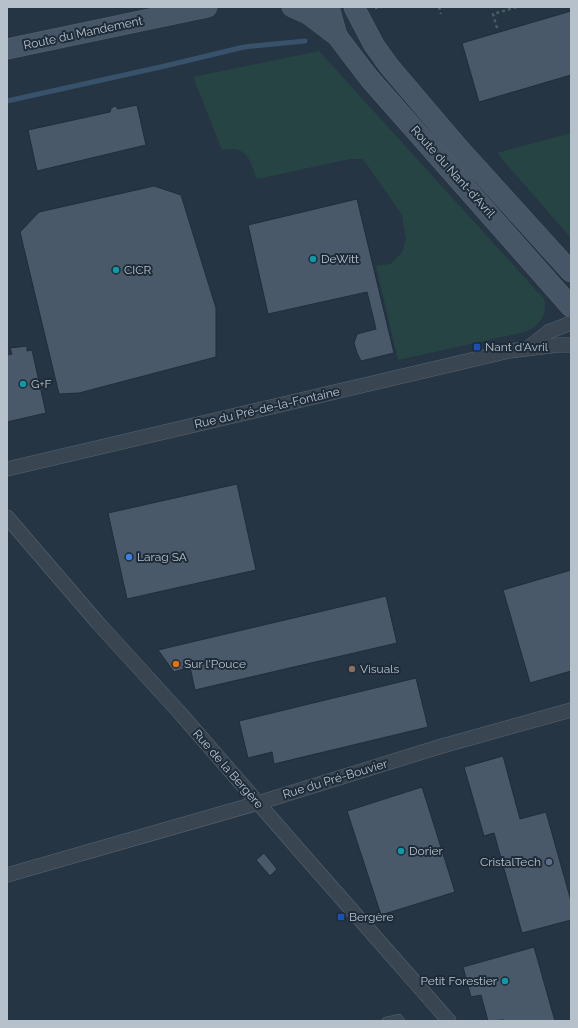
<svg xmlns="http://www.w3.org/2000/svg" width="578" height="1028" viewBox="0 0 578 1028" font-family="Raleway,sans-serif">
	<rect width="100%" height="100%" fill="#253543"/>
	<!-- green -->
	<g fill="#274444">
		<path d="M319 51 544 299C549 314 538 327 525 332L398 360 376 266 390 264 401 254 406 240 402 215 363 159H350L257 179C249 159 248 145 222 150L193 77Z"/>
		<path d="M571 133V238L497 153Z"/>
	</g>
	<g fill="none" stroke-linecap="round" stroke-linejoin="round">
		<!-- stream -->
		<path stroke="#38526b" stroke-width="5" d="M7 101 165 66 244 47 305 41"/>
	</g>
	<!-- building -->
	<g fill="#495969" stroke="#202d3a">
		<path d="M571 11V75L479 102 462 43Z"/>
		<path d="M137 105 146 145 37 171 28 130 110 112 111 108 115 106 118 109Z"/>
		<path d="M154 186 181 195 216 308V357L79 393 59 394 20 232 39 212Z"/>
		<path d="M357 199 394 353 361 361 357 353 354 343 357 334 376 329 367 292 268 314 248 225Z"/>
		<path d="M27 346V351L32 350 46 413 7 422V355L12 354 10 348Z"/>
		<path d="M237 484 256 570 127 599 108 513Z"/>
		<path d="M571 570V671L530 683 503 590Z"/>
		<path d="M386 596 397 643 195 690 190 667 174 672 158 650Z"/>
		<path d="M416 678 428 727 274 764 272 752 248 758 239 721Z"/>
		<path d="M503 756 520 819 546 812 571 901V920L522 933 494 833 484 836 464 767Z"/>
		<path d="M422 787 455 892 381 915 347 811Z"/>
		<path d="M264 853 277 869 270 876 256 860Z"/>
		<path d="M534 947 555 1021H504V1020L488 1021 481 995 471 997 463 967Z"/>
	</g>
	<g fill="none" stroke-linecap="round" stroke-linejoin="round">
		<defs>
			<path id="service" d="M386 1021 399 1018 401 1021"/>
			<g id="minor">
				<path d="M528 348 548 332 571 323"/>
				<path d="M7 469 509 351 558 345H571"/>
				<path d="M7 517 98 623 180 713 299 850 449 1021"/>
				<path d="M7 875 258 803 442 746 571 710"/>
			</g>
			<g id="secondary">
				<path d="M292 7 308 14 337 36 369 78 571 307"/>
				<path d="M329 7 337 36"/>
				<path d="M354 7 374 45 389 66 457 146 571 272"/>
				<path d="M7 49 207 7"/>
			</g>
		</defs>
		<!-- service casing -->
		<use href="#service" stroke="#576470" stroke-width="8"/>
		<!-- minor casing -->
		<use href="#minor" stroke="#576470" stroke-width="15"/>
		<!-- secondary casing -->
		<use href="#secondary" stroke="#576470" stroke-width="21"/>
		<!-- path -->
		<g stroke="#456060" stroke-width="2.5" stroke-dasharray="3 3" stroke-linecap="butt">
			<path d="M439 7 441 14"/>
			<path d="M375 8 382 7"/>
			<path d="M497 28 493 14 517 7"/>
		</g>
		<!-- service -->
		<use href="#service" stroke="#394652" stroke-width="7"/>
		<!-- minor -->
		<use href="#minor" stroke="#394652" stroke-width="14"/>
		<!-- secondary -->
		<use href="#secondary" stroke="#475666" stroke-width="20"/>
	</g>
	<!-- markers -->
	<g fill="#0f9aa8" stroke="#1e2b38" stroke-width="1.5">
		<circle cx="313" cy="259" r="4"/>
		<circle cx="116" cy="270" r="4"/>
		<circle cx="23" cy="384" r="4"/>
		<circle cx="401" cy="851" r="4"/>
		<circle cx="505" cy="981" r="4"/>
	</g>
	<g fill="#1a4fb4" stroke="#1e2b38" stroke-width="1.5">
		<rect x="473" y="343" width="8" height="8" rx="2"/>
		<rect x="337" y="913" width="8" height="8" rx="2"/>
	</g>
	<circle fill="#3f7fe0" stroke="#1e2b38" stroke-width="1.5" cx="129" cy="557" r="4"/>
	<circle fill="#e8710a" stroke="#1e2b38" stroke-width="1.5" cx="176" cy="664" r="4"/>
	<circle fill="#8d6e63" stroke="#1e2b38" stroke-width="1.5" cx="352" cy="669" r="4"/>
	<circle fill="#5c6f8a" stroke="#1e2b38" stroke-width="1.5" cx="549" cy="862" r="4"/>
	<g text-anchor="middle" stroke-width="4" stroke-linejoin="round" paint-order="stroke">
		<!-- street labels -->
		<g font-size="12" fill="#b6c1cc" stroke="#1e2b38">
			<text transform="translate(83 33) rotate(-12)" y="4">Route du Mandement</text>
			<text transform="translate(453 172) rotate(48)" y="4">Route du Nant-d'Avril</text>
			<text transform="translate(267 408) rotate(-13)" y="4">Rue du Pré-de-la-Fontaine</text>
			<text transform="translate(228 769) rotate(49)" y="4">Rue de la Bergère</text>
			<text transform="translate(335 779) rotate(-17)" y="4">Rue du Pré-Bouvier</text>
		</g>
		<!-- poi labels -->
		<g font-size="12" fill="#b6c1cc" stroke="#1e2b38" text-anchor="start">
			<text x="321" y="263">DeWitt</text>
			<text x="124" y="274">CICR</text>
			<text x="485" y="351">Nant d'Avril</text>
			<text x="31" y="388">G+F</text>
			<text x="137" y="561">Larag SA</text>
			<text x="184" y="668">Sur l'Pouce</text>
			<text x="360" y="673">Visuals</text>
			<text x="409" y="855">Dorier</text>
			<text x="541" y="866" text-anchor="end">CristalTech</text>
			<text x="349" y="921">Bergère</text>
			<text x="497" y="985" text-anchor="end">Petit Forestier</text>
		</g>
	</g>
	<!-- border -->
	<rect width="578" height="1028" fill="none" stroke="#b6c1cc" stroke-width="16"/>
</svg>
